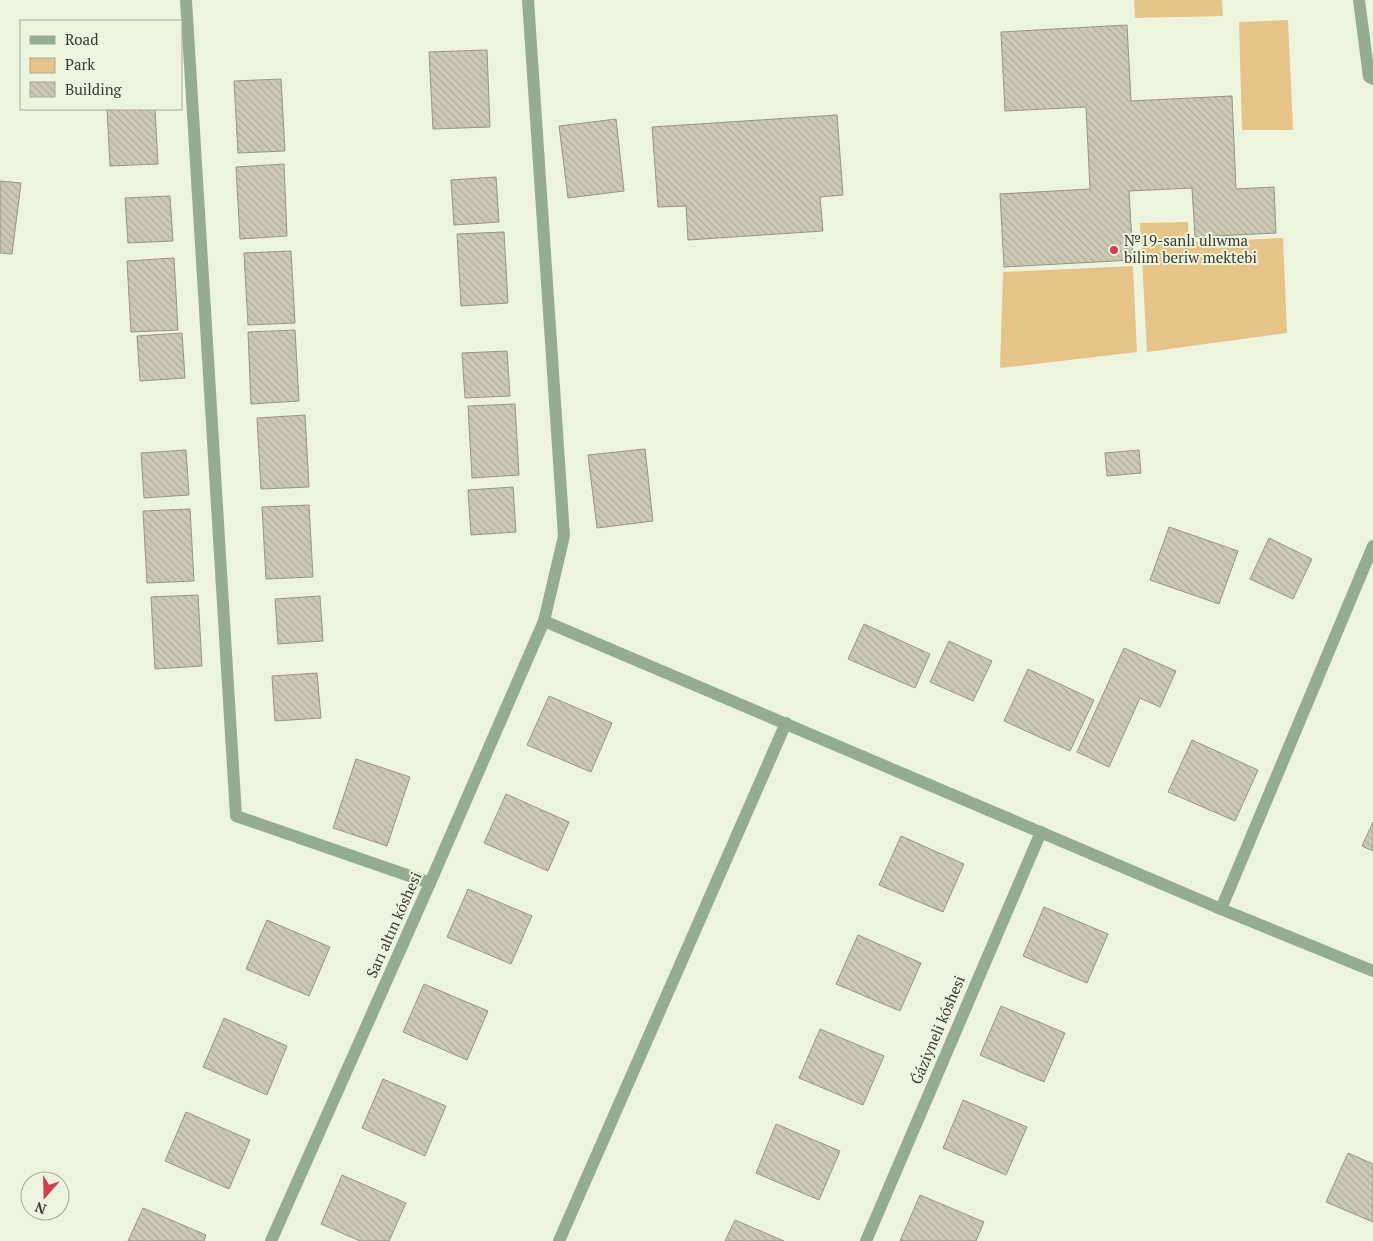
<svg xmlns="http://www.w3.org/2000/svg" width="1373" height="1241" viewBox="0 0 1373 1241" font-family="'PT Serif',serif">
	<defs>
		<pattern id="building-back-hatch" width="6" height="6" patternUnits="userSpaceOnUse" patternTransform="scale(1.25)"><rect width="6" height="6" fill="#cccab3"/><path d="M-1 5l2 2M0 0l6 6M5-1l2 2" fill="none" stroke="#b0ae9a"/></pattern>
	</defs>
	<rect width="100%" height="100%" fill="#edf4de"/>
	<!-- green -->
	<g fill="#e6c487">
		<path d="M1134 0H1222L1223 16 1135 18Z"/>
		<path d="M1288 20 1293 130H1242L1239 22Z"/>
		<path d="M1188 222 1189 242 1283 238 1287 333 1147 352 1140 223Z"/>
		<path d="M1133 266 1137 352 1000 368 1003 272Z"/>
	</g>
	<!-- building -->
	<g fill="url(#building-back-hatch)" stroke="#989680">
		<path d="M1127 25 1131 101 1232 96 1236 189 1274 187 1276 233 1195 237 1192 188 1129 191 1133 260 1004 267 1000 194 1090 189 1086 107 1005 111 1001 32Z"/>
		<path d="M487 50 490 127 433 129 429 52Z"/>
		<path d="M281 79 285 151 238 153 234 81Z"/>
		<path d="M107 109H155L158 164 110 166Z"/>
		<path d="M837 115 843 195 820 197 823 231 688 240 686 206 658 207 652 127Z"/>
		<path d="M616 119 624 191 568 198 559 126Z"/>
		<path d="M284 164 287 236 240 239 236 167Z"/>
		<path d="M496 177 499 222 454 225 451 180Z"/>
		<path d="M0 181 21 183 12 254 0 253Z"/>
		<path d="M170 196 173 241 128 243 125 198Z"/>
		<path d="M504 232 508 303 461 306 457 234Z"/>
		<path d="M291 251 295 323 248 325 244 253Z"/>
		<path d="M174 258 178 330 131 332 127 261Z"/>
		<path d="M295 330 299 401 251 404 248 332Z"/>
		<path d="M182 333 185 378 140 381 137 336Z"/>
		<path d="M507 351 510 396 465 398 462 353Z"/>
		<path d="M515 404 519 475 472 478 468 406Z"/>
		<path d="M305 415 309 487 261 489 257 418Z"/>
		<path d="M645 449 653 521 597 528 588 455Z"/>
		<path d="M186 450 189 495 144 498 141 453Z"/>
		<path d="M1139 450 1141 473 1107 476 1105 453Z"/>
		<path d="M513 487 516 532 471 535 468 490Z"/>
		<path d="M309 505 313 577 266 579 262 507Z"/>
		<path d="M190 509 194 581 147 583 143 511Z"/>
		<path d="M1169 527 1238 551 1219 604 1150 580Z"/>
		<path d="M1269 538 1312 559 1293 599 1250 579Z"/>
		<path d="M198 595 202 666 155 669 151 597Z"/>
		<path d="M320 596 323 641 278 644 275 599Z"/>
		<path d="M864 624 930 654 915 688 848 659Z"/>
		<path d="M949 641 992 661 973 701 930 682Z"/>
		<path d="M1124 648 1176 671 1160 707 1140 698 1109 767 1077 752Z"/>
		<path d="M1028 669 1094 700 1070 751 1004 721Z"/>
		<path d="M317 673 321 718 275 721 272 676Z"/>
		<path d="M549 696 612 723 591 772 527 745Z"/>
		<path d="M1192 740 1258 770 1235 821 1168 792Z"/>
		<path d="M356 759 410 777 387 846 333 828Z"/>
		<path d="M506 794 569 822 548 871 484 843Z"/>
		<path d="M1373 822V851L1362 846Z"/>
		<path d="M901 836 964 864 943 912 879 885Z"/>
		<path d="M468 889 532 916 511 964 447 937Z"/>
		<path d="M1044 907 1108 934 1087 983 1023 956Z"/>
		<path d="M267 920 330 947 309 996 246 969Z"/>
		<path d="M858 935 921 963 900 1011 836 984Z"/>
		<path d="M424 984 488 1011 467 1060 403 1032Z"/>
		<path d="M1001 1006 1065 1033 1044 1082 980 1055Z"/>
		<path d="M224 1018 287 1046 267 1095 203 1067Z"/>
		<path d="M820 1029 884 1056 863 1105 799 1078Z"/>
		<path d="M383 1079 446 1106 425 1156 362 1128Z"/>
		<path d="M963 1100 1027 1127 1006 1175 943 1148Z"/>
		<path d="M186 1112 250 1140 229 1189 165 1161Z"/>
		<path d="M776 1124 840 1151 819 1200 756 1173Z"/>
		<path d="M1348 1153 1373 1164V1222L1326 1202Z"/>
		<path d="M342 1175 406 1203 389 1241H360L321 1224Z"/>
		<path d="M920 1195 984 1222 976 1241H900Z"/>
		<path d="M143 1208 206 1235 204 1241H128Z"/>
		<path d="M735 1220 784 1241H725Z"/>
	</g>
	<g fill="none" stroke-linecap="round" stroke-linejoin="round">
		<!-- minor -->
		<g stroke="#94ad91" stroke-width="12">
			<path d="M186 0 236 816 430 883"/>
			<path d="M1359 0 1369 77 1373 79"/>
			<path d="M544 621 1221 909 1373 971"/>
			<path d="M1221 909 1373 546"/>
			<path d="M271 1241 430 883 544 621 564 536 528 0"/>
			<path d="M559 1241 786 723"/>
			<path d="M866 1241 1041 832"/>
		</g>
	</g>
	<!-- markers -->
	<circle fill="#d03f4b" stroke="#edf4de" stroke-width="2" cx="1114" cy="250" r="5"/>
	<g text-anchor="middle" stroke-width="4" stroke-linejoin="round" paint-order="stroke">
		<!-- poi labels -->
		<g font-size="15" fill="#383b32" stroke="#edf4de" text-anchor="start">
			<text x="1124" y="246">№19-sanlı ulıwma<tspan x="1124" dy="17">bilim beriw mektebi</tspan></text>
		</g>
		<!-- street labels -->
		<g font-size="15" fill="#383b32" stroke="#edf4de">
			<text transform="translate(394 925) rotate(-66)" y="5">Sarı altın kóshesi</text>
			<text transform="translate(938 1030) rotate(-67)" y="5">Ǵáziyneli kóshesi</text>
		</g>
	</g>
	<!-- legend -->
	<rect x="20" y="20" width="162" height="90" fill="#edf4de" stroke="#a5aa99"/>
	<rect x="30" y="36" width="25" height="8" fill="#94ad91" stroke="#a5aa99"/>
	<text x="65" y="45" font-size="15" fill="#383b32">Road</text>
	<rect x="30" y="58" width="25" height="15" fill="#e6c487" stroke="#a5aa99"/>
	<text x="65" y="70" font-size="15" fill="#383b32">Park</text>
	<rect x="30" y="82" width="25" height="15" fill="url(#building-back-hatch)" stroke="#a5aa99"/>
	<text x="65" y="95" font-size="15" fill="#383b32">Building</text>
	<!-- north arrow -->
	<g transform="translate(45 1196) rotate(200)"><circle r="24" fill="#edf4de" stroke="#a5aa99"/>
	<path d="M0-4L9 19L0 12L-9 19Z" fill="#d03f4b"/>
	<text y="-8" font-size="14" font-weight="bold" text-anchor="middle" fill="#383b32">N</text>
	</g>
</svg>
